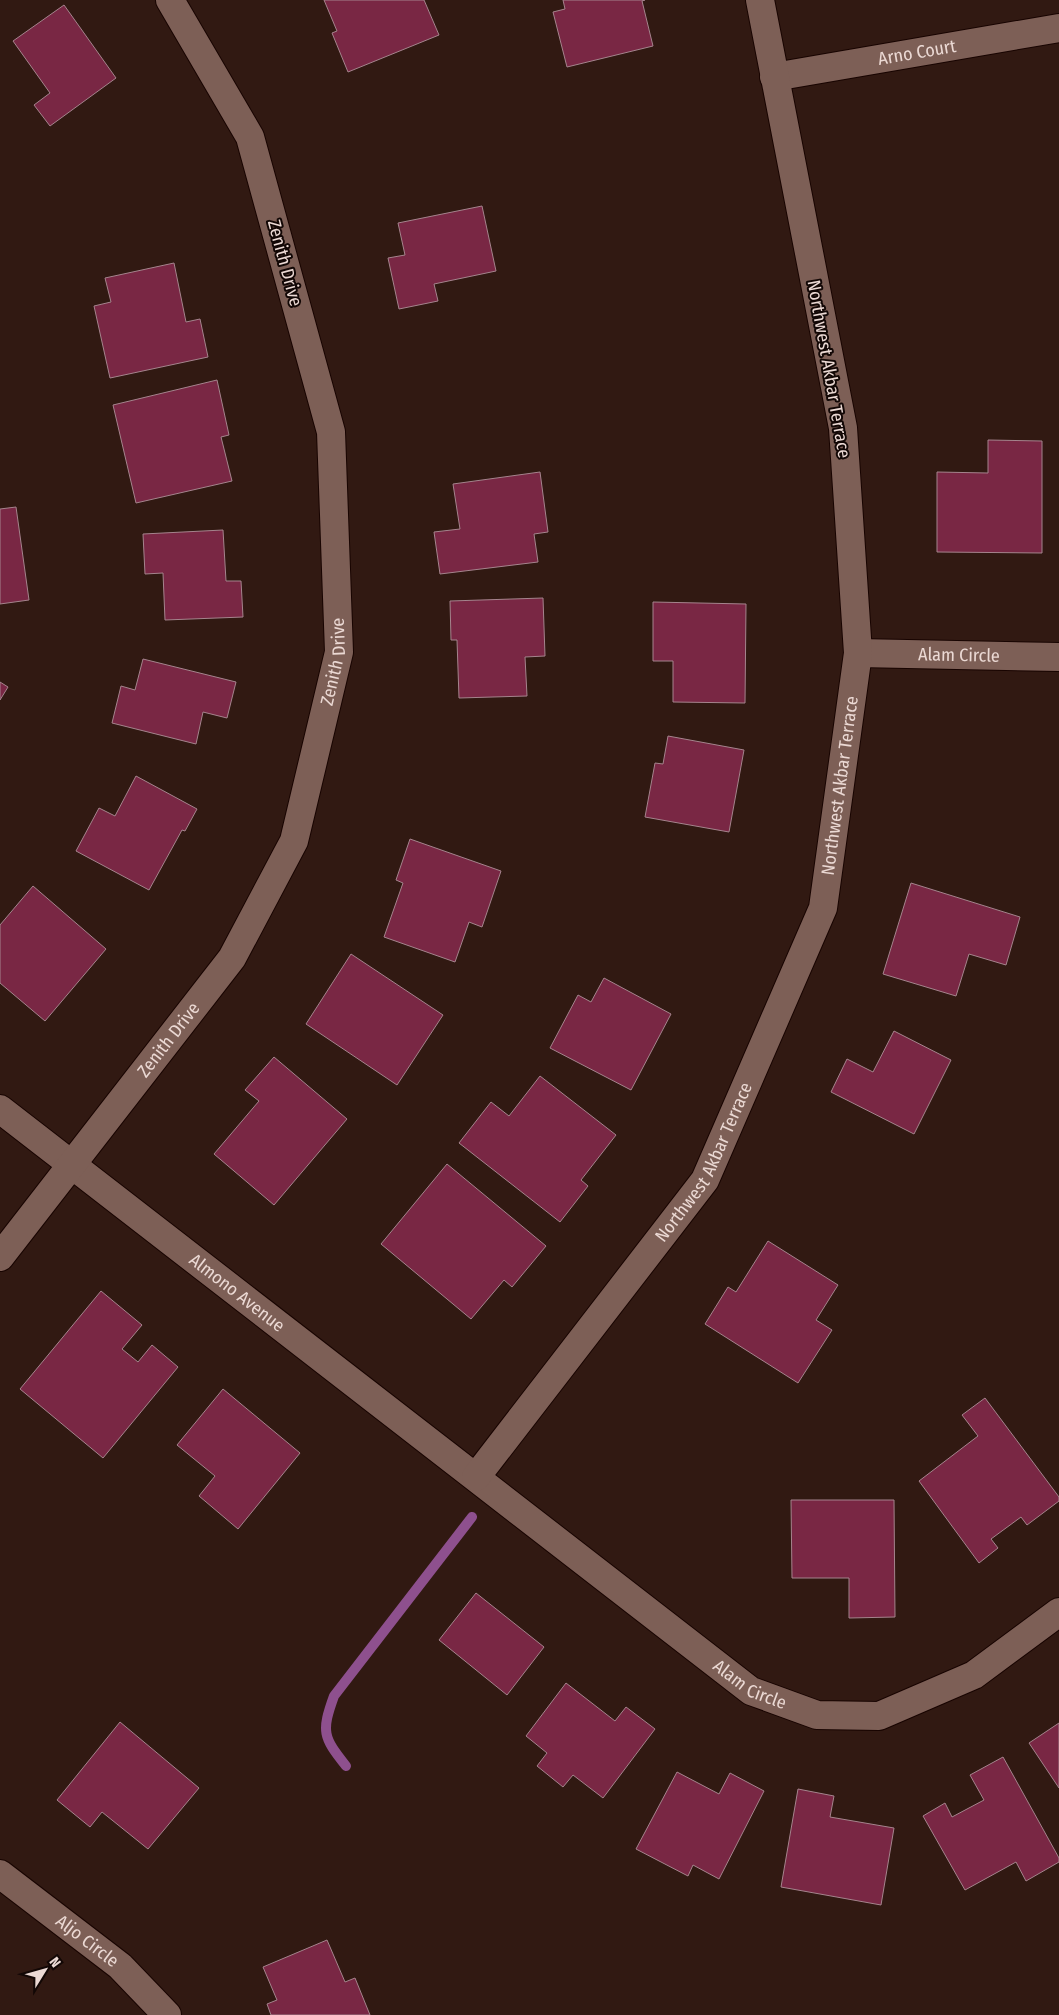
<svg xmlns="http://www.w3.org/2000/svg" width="1059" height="2015" viewBox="0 0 1059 2015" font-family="'Fira Sans Condensed',sans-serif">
	<rect width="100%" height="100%" fill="#311912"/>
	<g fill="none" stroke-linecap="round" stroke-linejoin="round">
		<!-- stream -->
		<path stroke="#8e508e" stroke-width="10" d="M346 1766C323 1737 321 1732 334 1696L472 1517"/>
	</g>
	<!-- building -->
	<g fill="#792744" stroke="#a5848d">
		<path d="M324 0H424L439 35 348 72 332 33 337 31Z"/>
		<path d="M563 0H645L642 1 653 46 567 67 553 12 565 9Z"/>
		<path d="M64 5 116 78 50 126 34 105 50 93 13 41Z"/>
		<path d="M482 206 496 271 434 284 438 301 399 309 388 258 405 255 398 223Z"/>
		<path d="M174 263 186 322 200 319 208 357 110 378 94 306 111 302 105 278Z"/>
		<path d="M217 380 229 435 221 437 232 481 136 503 113 405Z"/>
		<path d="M988 440 1042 441V553L937 552V472L988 473Z"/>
		<path d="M540 472 548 532 534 534 538 562 440 574 434 532 460 529 453 484Z"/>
		<path d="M16 507 29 600 0 604V509Z"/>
		<path d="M223 530 226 581H241L243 617 165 620 163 573 145 574 143 534Z"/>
		<path d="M543 598 545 656 525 657 527 696 459 698 457 640H451L450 601Z"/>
		<path d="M653 602 746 604 745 703 673 702V661H653Z"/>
		<path d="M143 659 236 682 227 718 203 712 196 744 112 723 121 686 135 690Z"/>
		<path d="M0 682 8 687 0 700Z"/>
		<path d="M668 736 744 750 729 832 645 817 655 763 663 764Z"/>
		<path d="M136 776 197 809 185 831 182 830 149 890 76 851 99 808 115 816Z"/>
		<path d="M410 839 501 871 482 927 469 922 455 962 384 937 403 883 396 880Z"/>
		<path d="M911 883 1020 917 1006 965 969 954 956 996 883 974Z"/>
		<path d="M33 886 106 949 45 1021 0 983V925Z"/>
		<path d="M351 954 443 1015 397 1085 306 1024Z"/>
		<path d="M604 978 671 1014 631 1090 550 1048 578 995 591 1002Z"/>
		<path d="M894 1031 951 1060 914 1134 831 1092 847 1059 873 1072Z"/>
		<path d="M274 1057 347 1119 274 1205 214 1154 259 1101 245 1090Z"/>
		<path d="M540 1076 616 1135 581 1180 588 1186 560 1222 459 1143 491 1102 509 1116Z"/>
		<path d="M447 1164 546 1246 512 1287 504 1280 471 1319 381 1244Z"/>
		<path d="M768 1241 838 1285 816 1320 832 1330 798 1383 705 1324 728 1287 736 1292Z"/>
		<path d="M101 1291 142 1325 122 1349 138 1362 152 1345 178 1367 103 1458 20 1389Z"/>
		<path d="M223 1389 300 1453 238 1529 199 1496 215 1476 177 1445Z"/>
		<path d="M985 1398 1059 1497V1501L1027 1525 1021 1517 991 1539 998 1548 979 1563 919 1481 978 1436 962 1415Z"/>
		<path d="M791 1500H894L895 1617 849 1618V1578H792Z"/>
		<path d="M476 1593 544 1647 507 1695 439 1640Z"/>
		<path d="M566 1683 615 1721 626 1707 655 1729 603 1798 573 1775 563 1787 537 1766 547 1753 526 1736Z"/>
		<path d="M120 1722 199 1788 148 1849 102 1812 90 1827 57 1800Z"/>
		<path d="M1059 1723V1788L1029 1743Z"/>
		<path d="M1003 1757 1059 1858V1862L1026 1881 1016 1862 965 1890 923 1816 945 1803 952 1817 984 1800 970 1775Z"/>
		<path d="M677 1772 719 1794 730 1773 764 1791 719 1879 693 1865 688 1876 636 1849Z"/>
		<path d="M798 1789 834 1796 830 1817 894 1828 881 1905 781 1887Z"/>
		<path d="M327 1940 345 1982 355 1978 370 2015H271L267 2004 277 2000 263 1967Z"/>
	</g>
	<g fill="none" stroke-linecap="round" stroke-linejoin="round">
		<defs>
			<g id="minor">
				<path id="s1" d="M774 77 1059 28"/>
				<path id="s2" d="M858 653 1059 657"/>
				<path id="s3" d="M0 1109 751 1691 817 1715 879 1716 974 1675 1059 1612"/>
				<path id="s4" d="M0 1257 232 958 294 841 339 652 331 432 250 137 170 0"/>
				<path id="s5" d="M476 1477 705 1180 823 908 858 653 843 428 760 0"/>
				<path id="s6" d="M0 1874 120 1966 167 2015"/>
			</g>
		</defs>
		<!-- minor casing -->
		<use href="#minor" stroke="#180401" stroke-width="30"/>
		<!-- minor -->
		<use href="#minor" stroke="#7d5f56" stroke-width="28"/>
	</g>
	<g text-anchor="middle" stroke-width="4" stroke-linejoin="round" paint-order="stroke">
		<!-- street labels -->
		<g font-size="18" fill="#ebd9d4" stroke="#120705">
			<text dy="6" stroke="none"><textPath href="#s1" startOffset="145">Arno Court</textPath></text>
			<text transform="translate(285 263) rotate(75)" y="6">Zenith Drive</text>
			<text transform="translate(829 369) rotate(80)" y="6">Northwest Akbar Terrace</text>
			<text dy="6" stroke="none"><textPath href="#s2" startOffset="101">Alam Circle</textPath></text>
			<text dy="6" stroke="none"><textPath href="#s4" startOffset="695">Zenith Drive</textPath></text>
			<text dy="6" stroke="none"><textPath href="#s5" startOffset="795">Northwest Akbar Terrace</textPath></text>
			<text dy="6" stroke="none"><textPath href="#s4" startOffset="275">Zenith Drive</textPath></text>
			<text dy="6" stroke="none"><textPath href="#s5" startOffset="390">Northwest Akbar Terrace</textPath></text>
			<text dy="6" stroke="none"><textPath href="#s3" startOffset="300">Almono Avenue</textPath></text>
			<text dy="6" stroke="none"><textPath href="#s3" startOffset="946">Alam Circle</textPath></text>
			<text dy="6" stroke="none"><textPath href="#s6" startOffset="110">Aljo Circle</textPath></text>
		</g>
	</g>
	<!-- north arrow -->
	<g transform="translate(45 1970) rotate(53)" stroke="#120705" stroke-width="4" paint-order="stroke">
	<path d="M0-4L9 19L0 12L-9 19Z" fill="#ebd9d4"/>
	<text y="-8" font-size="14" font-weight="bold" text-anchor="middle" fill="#ebd9d4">N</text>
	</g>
</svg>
